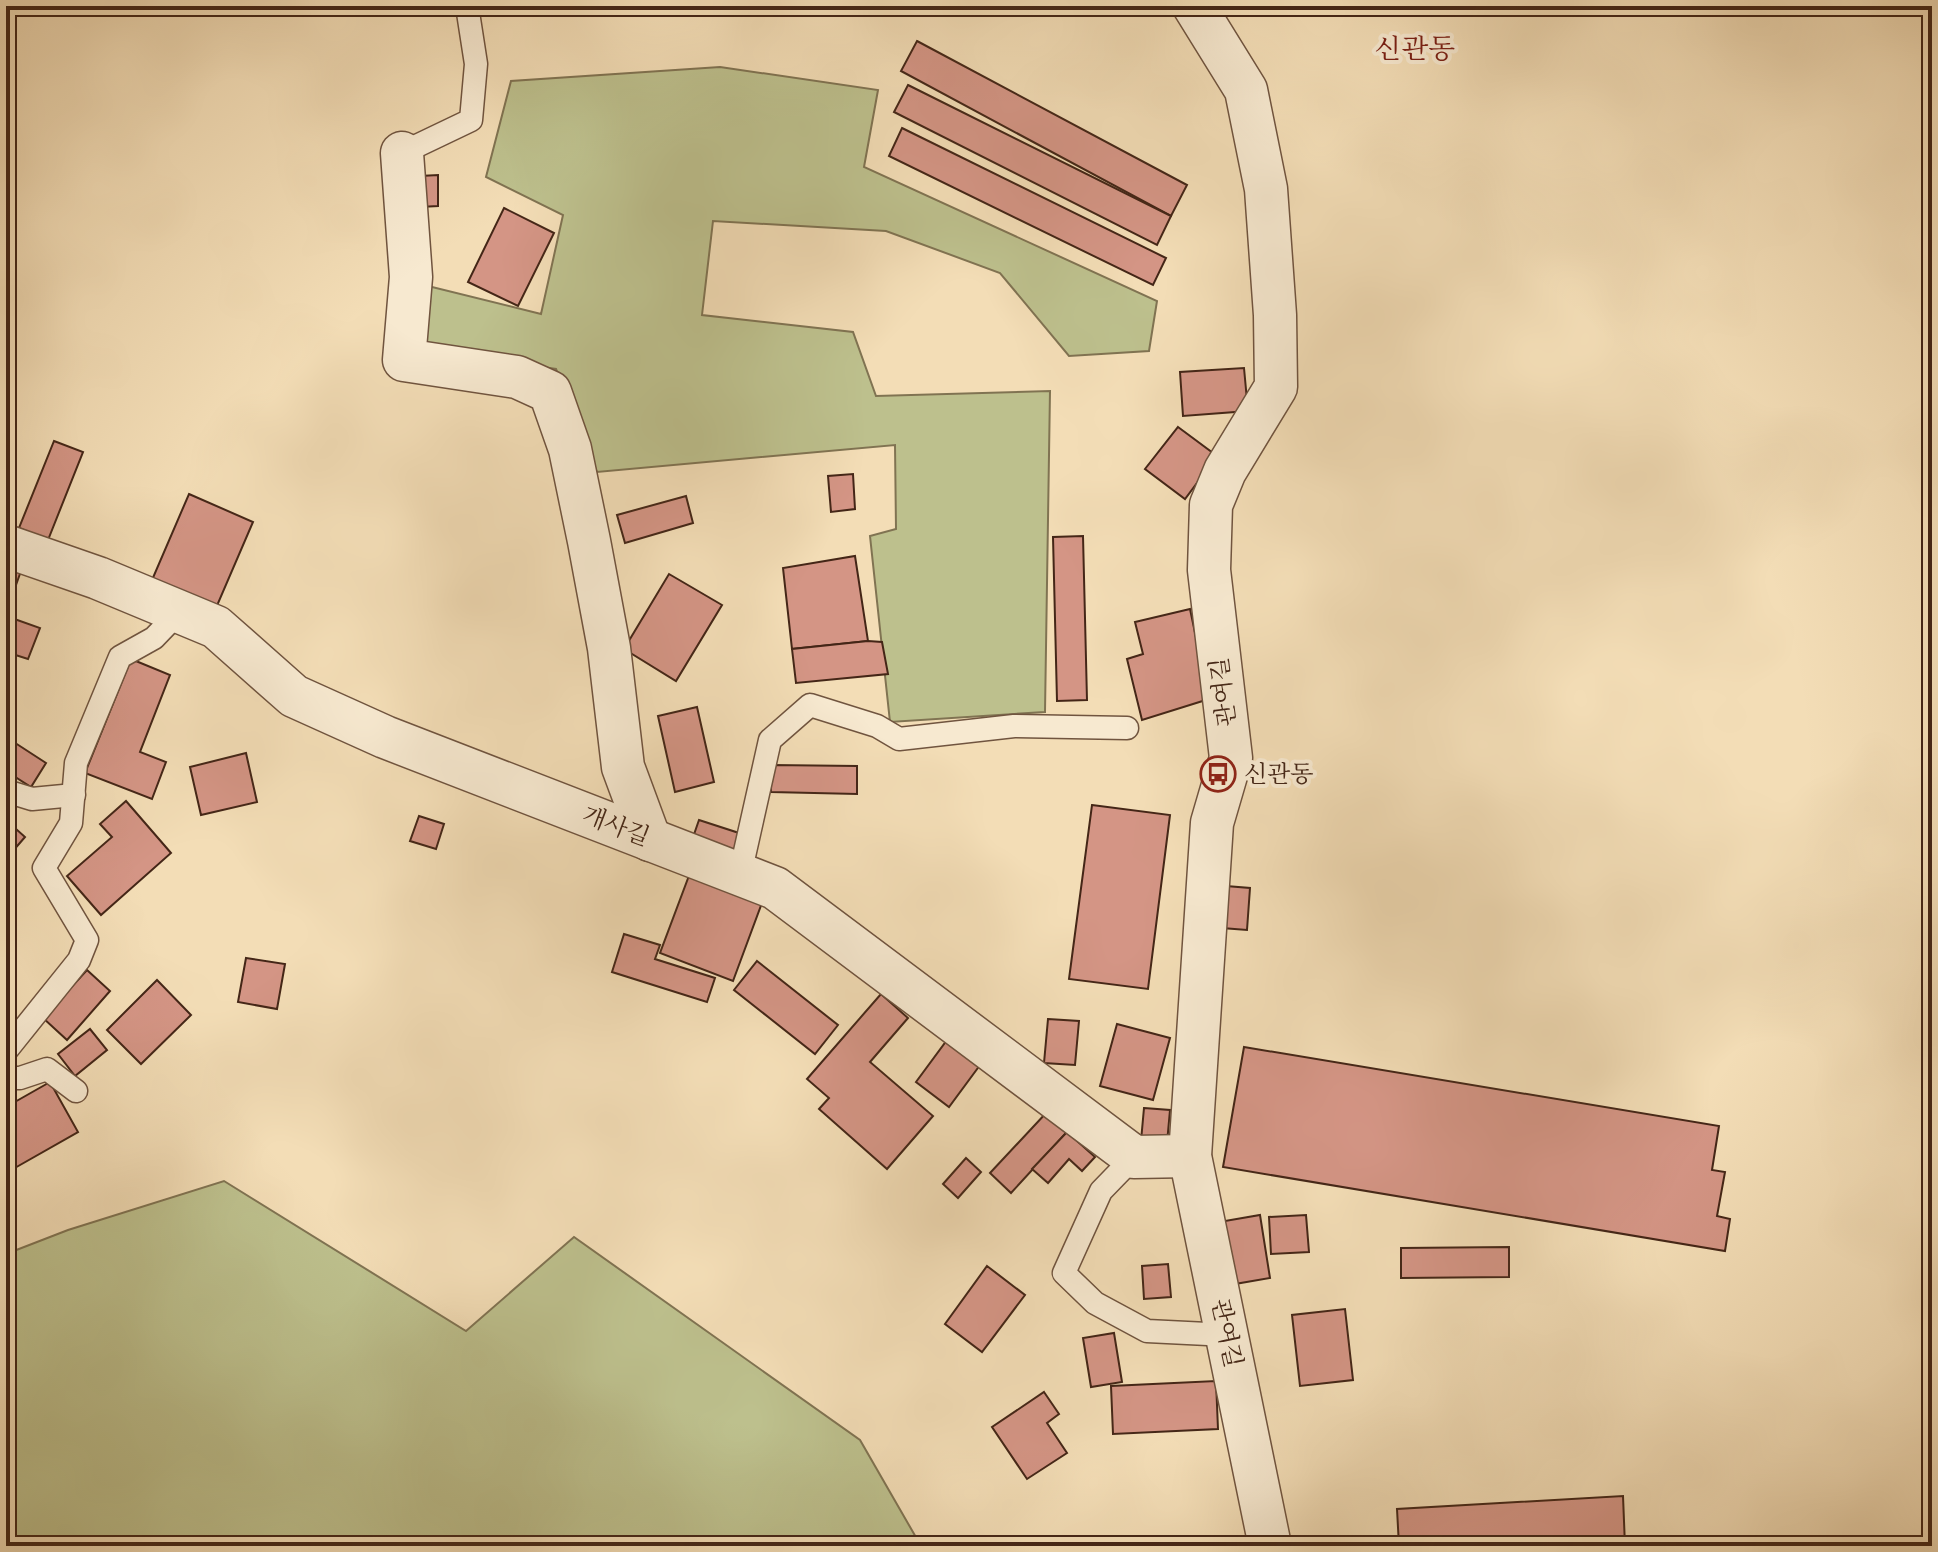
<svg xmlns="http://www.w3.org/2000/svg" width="1938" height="1552" viewBox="0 0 1938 1552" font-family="'IM FELL Great Primer','Noto Serif KR',serif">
	<rect width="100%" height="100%" fill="#f3ddb6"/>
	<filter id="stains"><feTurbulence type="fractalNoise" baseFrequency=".0025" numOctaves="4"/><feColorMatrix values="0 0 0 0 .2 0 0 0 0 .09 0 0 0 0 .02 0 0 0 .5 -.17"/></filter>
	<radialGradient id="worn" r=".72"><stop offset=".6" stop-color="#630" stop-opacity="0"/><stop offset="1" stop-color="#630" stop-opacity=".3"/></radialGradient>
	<!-- green -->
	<g fill="#bdc08d" stroke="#807352" stroke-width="2">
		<path d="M720 67 878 90 864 167 1157 301 1149 351 1069 356 1000 273 886 231 713 221 702 315 853 332 876 396 1050 391 1045 712 890 722 870 536 896 529 895 445 597 472 556 369 419 350 424 285 541 314 563 215 486 177 511 81Z"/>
		<path d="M224 1181 466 1331 574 1237 860 1440 921 1546H6V1254L68 1230Z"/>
	</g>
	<!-- building -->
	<g fill="#d49585" stroke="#442617" stroke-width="2">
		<path d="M917 41 1187 185 1171 216 901 71Z"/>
		<path d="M908 85 1171 216 1157 245 894 112Z"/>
		<path d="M902 128 1166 258 1153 285 889 156Z"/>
		<path d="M438 175V206L420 207V176Z"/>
		<path d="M504 208 554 233 518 306 468 282Z"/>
		<path d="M1244 368 1248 411 1183 416 1180 372Z"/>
		<path d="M1178 427 1217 456 1185 499 1145 469Z"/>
		<path d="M54 441 83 452 48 540 19 528Z"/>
		<path d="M853 474 855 509 831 512 828 476Z"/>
		<path d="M189 494 253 522 216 608 152 580Z"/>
		<path d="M686 496 693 523 625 543 617 515Z"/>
		<path d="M1083 536 1087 700 1057 701 1053 537Z"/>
		<path d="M855 556 868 641 792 649 783 568Z"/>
		<path d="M6 566 21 571 11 599 6 597Z"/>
		<path d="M669 574 722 605 676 681 624 649Z"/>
		<path d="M1190 609 1209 699 1142 720 1127 659 1143 654 1135 622Z"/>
		<path d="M6 616 40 628 28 659 6 652Z"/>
		<path d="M868 641 882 642 888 674 796 683 792 649Z"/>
		<path d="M131 659 170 675 140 752 166 762 152 799 85 773Z"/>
		<path d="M697 707 714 782 675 792 658 716Z"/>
		<path d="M6 737 46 763 31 787 6 771Z"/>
		<path d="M246 753 257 802 201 815 190 767Z"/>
		<path d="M771 765 857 766V794L771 792Z"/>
		<path d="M126 801 171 853 101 915 67 876 112 837 100 824Z"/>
		<path d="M1092 805 1170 815 1148 989 1069 979Z"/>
		<path d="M419 816 444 824 436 849 410 841Z"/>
		<path d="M6 820 25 837 6 859Z"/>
		<path d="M699 820 742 834 734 857 691 843Z"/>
		<path d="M690 873 763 900 733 981 660 953Z"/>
		<path d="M1226 886 1250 888 1247 930 1222 928Z"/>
		<path d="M624 934 660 945 655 959 715 978 707 1002 612 972Z"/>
		<path d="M246 958 285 964 277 1009 238 1002Z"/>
		<path d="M757 961 838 1025 815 1054 734 990Z"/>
		<path d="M87 970 110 991 67 1040 43 1018Z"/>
		<path d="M157 980 191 1015 141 1064 107 1030Z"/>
		<path d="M881 994 908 1018 870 1062 933 1116 887 1169 819 1109 829 1098 807 1079Z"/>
		<path d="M1048 1019 1079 1021 1075 1065 1044 1063Z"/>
		<path d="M1117 1024 1170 1038 1153 1100 1100 1086Z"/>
		<path d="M90 1029 107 1050 75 1076 58 1054Z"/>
		<path d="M950 1036 983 1061 949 1107 916 1082Z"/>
		<path d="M1244 1047 1719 1126 1712 1170 1725 1172 1717 1216 1730 1219 1725 1251 1223 1167Z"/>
		<path d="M50 1082 78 1132 13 1169 6 1157V1107Z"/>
		<path d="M1144 1108 1170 1110 1167 1143 1141 1141Z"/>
		<path d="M1047 1112 1067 1132 1011 1193 990 1173Z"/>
		<path d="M1067 1132 1095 1157 1082 1171 1069 1159 1048 1183 1032 1169Z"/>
		<path d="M966 1158 981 1172 958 1198 943 1184Z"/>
		<path d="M1260 1215 1270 1278 1229 1285 1219 1222Z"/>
		<path d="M1306 1215 1309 1252 1271 1254 1269 1217Z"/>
		<path d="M1509 1247V1277L1401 1278V1248Z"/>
		<path d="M1168 1264 1171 1297 1144 1299 1142 1266Z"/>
		<path d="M987 1266 1025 1295 982 1352 945 1324Z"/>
		<path d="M1345 1309 1353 1380 1300 1386 1292 1315Z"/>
		<path d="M1114 1333 1122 1382 1091 1387 1083 1338Z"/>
		<path d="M1216 1381 1218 1429 1113 1434 1111 1386Z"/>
		<path d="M1044 1392 1059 1414 1047 1423 1067 1453 1027 1479 992 1427Z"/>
		<path d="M1623 1496 1625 1546H1399L1397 1509Z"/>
	</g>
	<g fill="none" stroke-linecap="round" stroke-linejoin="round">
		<defs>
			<g id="lane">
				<path d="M402 153 471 120 476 64 467 6"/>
				<path d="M6 791 32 799 74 795"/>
				<path d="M740 874 770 740 810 705 877 726 899 739 1014 726 1127 728"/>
				<path d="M6 1051 79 960 87 940 44 868 71 823 76 763 120 657 154 638 179 612"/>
				<path d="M6 1078H20L47 1069 76 1091"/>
				<path d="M1134 1157 1101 1191 1064 1273 1095 1303 1147 1331 1228 1335"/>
			</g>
			<g id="street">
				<path d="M1194 6 1246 90 1266 189 1275 315 1276 387 1225 471 1211 505 1209 570 1231 758 1212 823 1190 1156 1270 1546"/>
				<path d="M402 153 411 277 404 360 517 377 550 392 570 449 589 541 609 648 623 767 650 840"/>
				<path d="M6 546 98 578 216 627 294 696 385 737 775 888 1134 1157 1190 1156"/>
			</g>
		</defs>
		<!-- lane casing -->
		<use href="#lane" stroke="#70543f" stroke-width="25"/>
		<!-- street casing -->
		<use href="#street" stroke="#70543f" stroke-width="45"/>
		<!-- lane -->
		<use href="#lane" stroke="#f7e9d0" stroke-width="22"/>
		<!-- street -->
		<use href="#street" stroke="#f7e9d0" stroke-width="42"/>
	</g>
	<!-- icons -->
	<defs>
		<symbol id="bus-ring" viewBox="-11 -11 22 22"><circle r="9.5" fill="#f7e9d0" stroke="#8f2418" stroke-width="1.5"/><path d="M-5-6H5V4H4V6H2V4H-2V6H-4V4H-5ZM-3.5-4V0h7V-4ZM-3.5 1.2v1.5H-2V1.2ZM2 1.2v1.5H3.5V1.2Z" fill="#8f2418"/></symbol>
	</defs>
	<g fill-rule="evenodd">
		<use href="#bus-ring" x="1198" y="754" width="40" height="40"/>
	</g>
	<g text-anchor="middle" stroke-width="8" stroke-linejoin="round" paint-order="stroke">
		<!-- street labels -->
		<g font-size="24" fill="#442617" stroke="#f7e9d0">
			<text transform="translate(1223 692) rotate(-97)" y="8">관여길</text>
			<text transform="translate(616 826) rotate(21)" y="8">개사길</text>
			<text transform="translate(1227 1333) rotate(78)" y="8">관여길</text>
		</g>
		<!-- poi labels -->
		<g font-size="24" fill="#442617" stroke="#f7e9d0" text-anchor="start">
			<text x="1244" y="782">신관동</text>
		</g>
		<!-- quarter labels -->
		<g font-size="28" fill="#7a1f14" stroke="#f7e9d0">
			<text x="1415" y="58">신관동</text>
		</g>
	</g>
	<!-- margin -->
	<rect width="1938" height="1552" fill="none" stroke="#f3ddb6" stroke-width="32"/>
	<rect x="8" y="8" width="1922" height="1536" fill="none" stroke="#442617" stroke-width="4"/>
	<rect x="16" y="16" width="1906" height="1520" fill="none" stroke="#442617" stroke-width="2"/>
	<rect width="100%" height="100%" filter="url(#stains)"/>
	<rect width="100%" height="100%" fill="url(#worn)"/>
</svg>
